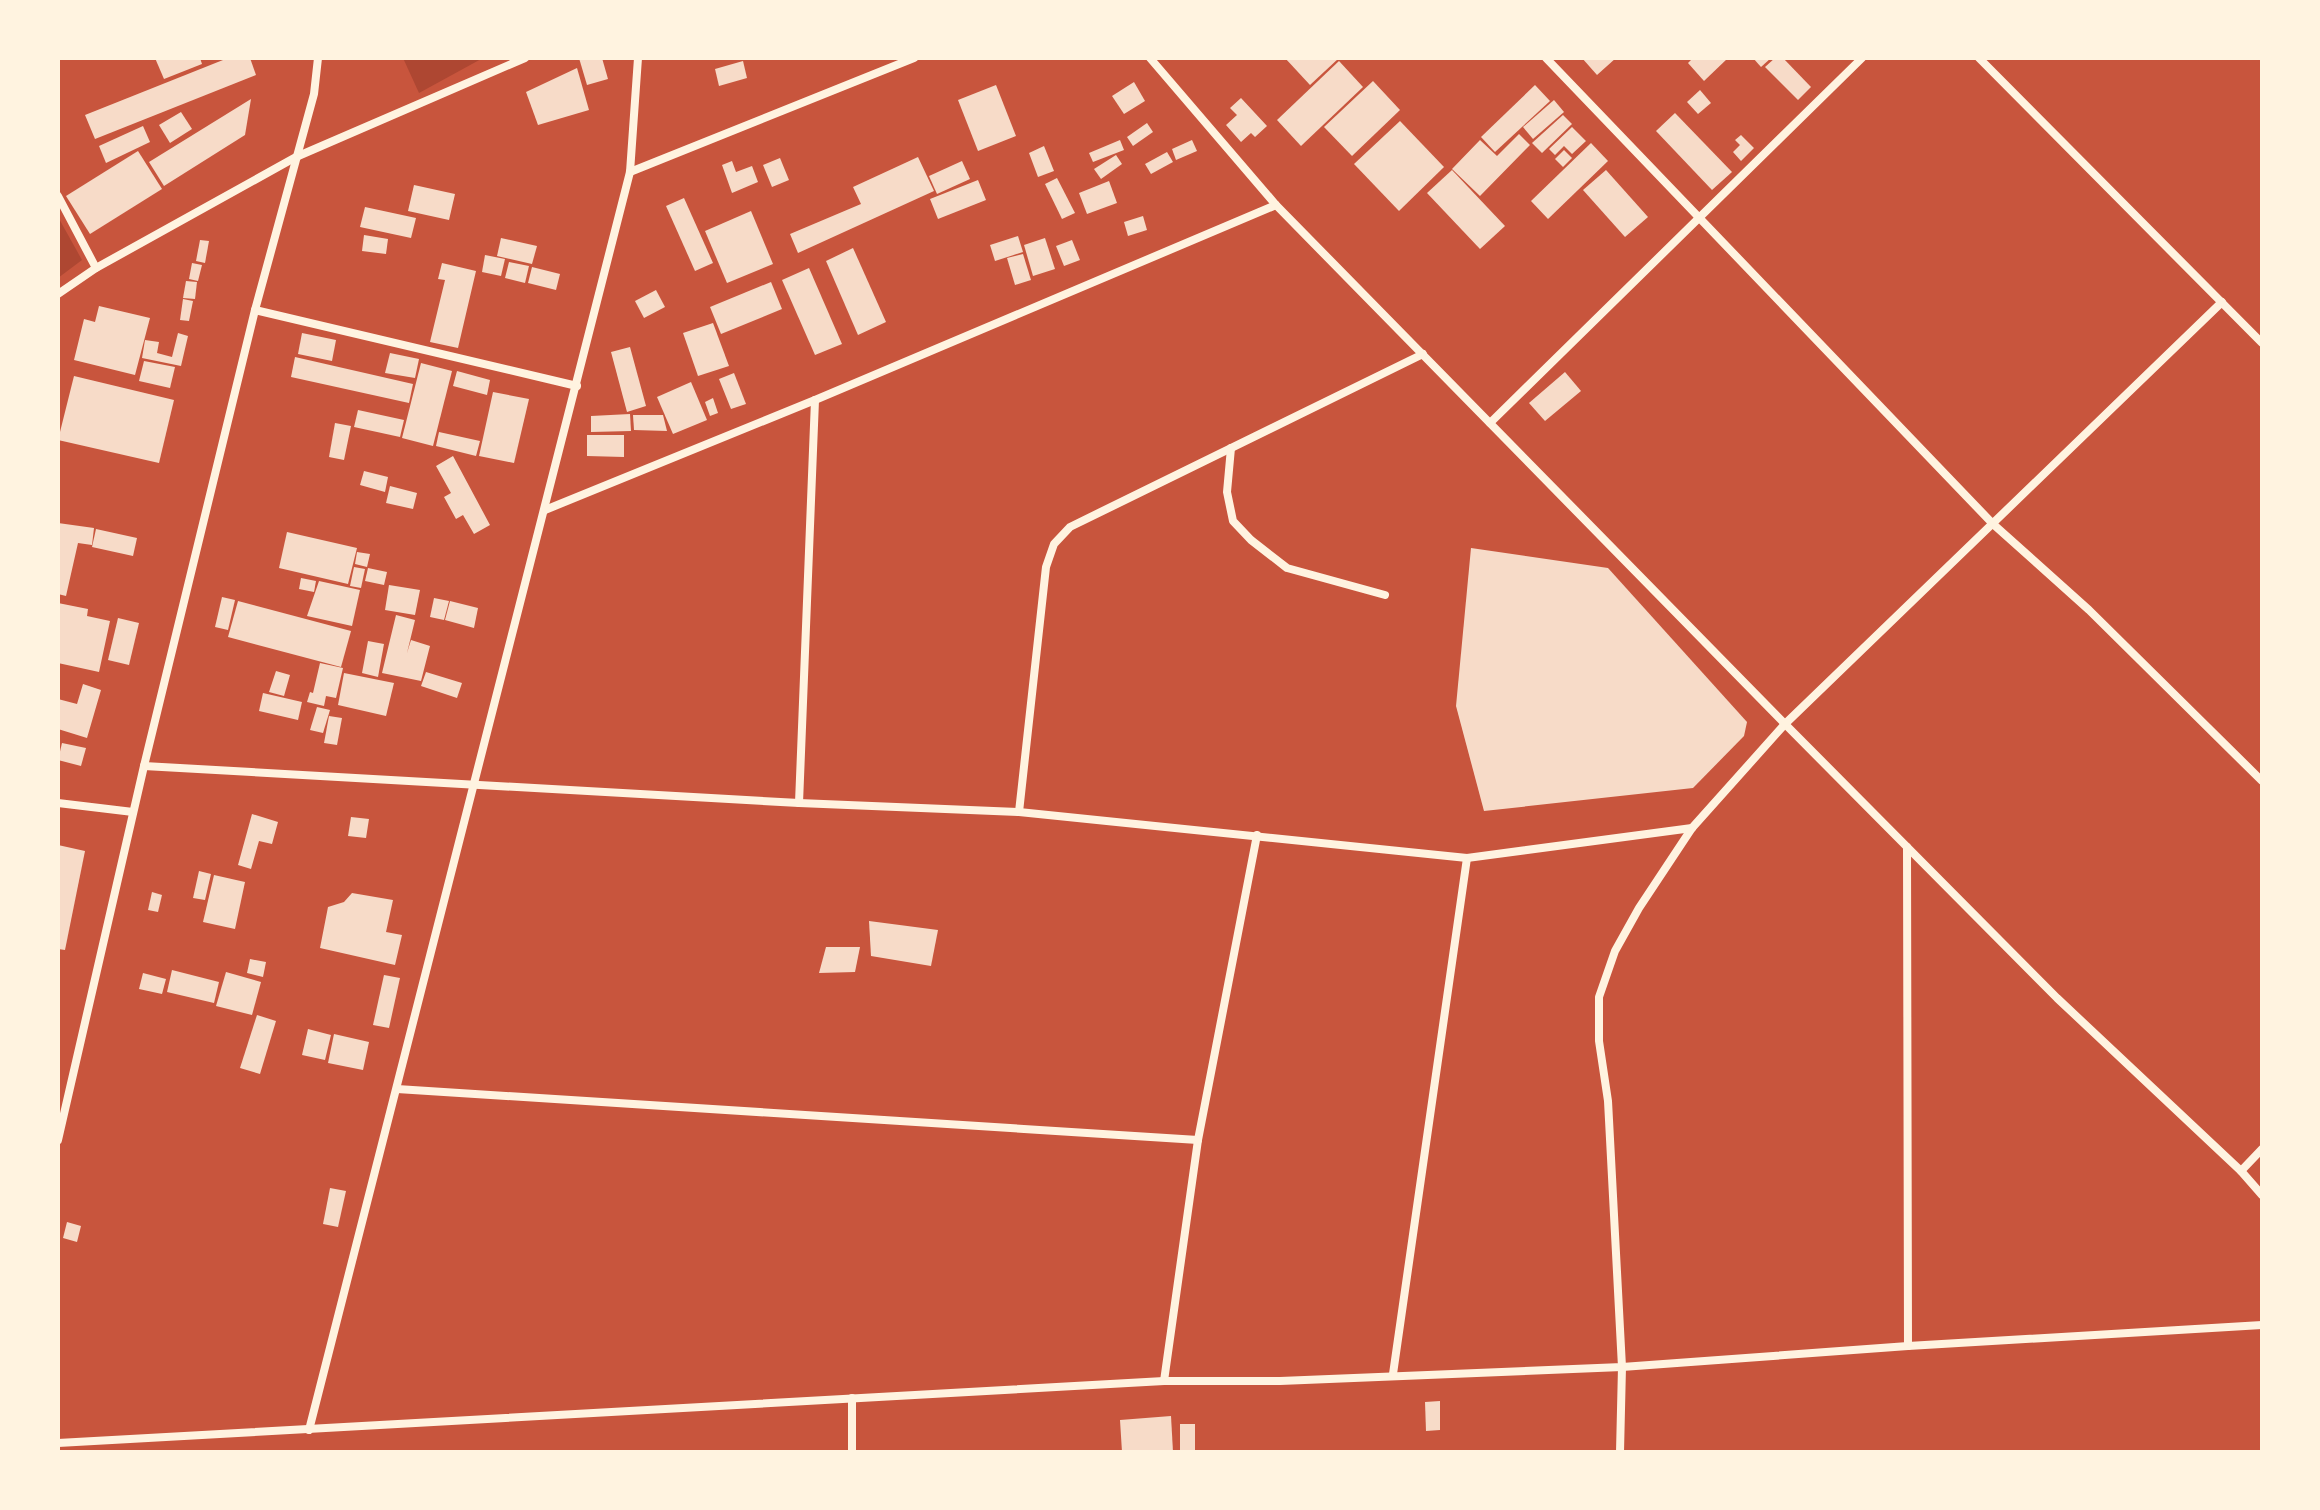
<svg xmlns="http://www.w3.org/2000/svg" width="2320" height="1510" viewBox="0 0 2320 1510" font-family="Karla,sans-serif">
	<rect width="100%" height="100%" fill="#c8553d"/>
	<!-- green -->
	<g fill="#ae4732">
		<path d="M403 58H483L419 93Z"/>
		<path d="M58 217 82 260 58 278Z"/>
	</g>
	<!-- building -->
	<g fill="#f7dbc8">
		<path d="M155 58H200L202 64 164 79Z"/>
		<path d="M228 58H250L256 75 95 139 85 115Z"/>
		<path d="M579 58H602L608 79 587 85Z"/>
		<path d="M1285 58H1339L1310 85Z"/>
		<path d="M1582 58H1616L1597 75Z"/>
		<path d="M1693 58H1728L1704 81 1688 63Z"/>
		<path d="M1753 58H1771L1761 67Z"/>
		<path d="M1775 58H1783L1811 87 1798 100 1765 67Z"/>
		<path d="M743 61 747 78 719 86 715 69Z"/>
		<path d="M1339 61 1363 87 1301 146 1277 120Z"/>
		<path d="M577 68 589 110 538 125 526 92Z"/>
		<path d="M1373 81 1400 110 1352 156 1324 127Z"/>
		<path d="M1134 82 1145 101 1124 114 1112 96Z"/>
		<path d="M996 85 1016 136 978 151 958 100Z"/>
		<path d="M1535 85 1550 101 1495 152 1481 137Z"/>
		<path d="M1700 90 1711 103 1698 114 1687 102Z"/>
		<path d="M1241 98 1267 126 1255 137 1251 133 1241 142 1226 125 1237 115 1230 108Z"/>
		<path d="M251 99 245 135 164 186 149 162Z"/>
		<path d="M1554 100 1564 112 1533 139 1523 127Z"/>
		<path d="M181 112 192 129 170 143 159 125Z"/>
		<path d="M1675 113 1732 172 1712 190 1656 131Z"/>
		<path d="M1563 115 1572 124 1542 153 1532 143Z"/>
		<path d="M1400 121 1444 167 1399 211 1354 164Z"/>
		<path d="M1147 123 1153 132 1133 146 1127 137Z"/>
		<path d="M143 126 150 142 106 163 99 146Z"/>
		<path d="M1572 127 1586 141 1572 154 1564 146 1555 155 1549 149Z"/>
		<path d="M1519 134 1530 145 1480 196 1452 169 1480 140 1497 156Z"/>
		<path d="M1741 135 1754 148 1741 161 1733 152 1740 145 1735 140Z"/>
		<path d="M1120 140 1124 150 1093 162 1089 153Z"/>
		<path d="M1192 140 1197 151 1176 160 1172 149Z"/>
		<path d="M1591 143 1608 161 1548 219 1531 201Z"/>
		<path d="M1044 146 1054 171 1038 177 1029 153Z"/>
		<path d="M1564 150 1572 158 1563 167 1555 159Z"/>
		<path d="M138 151 162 189 90 234 66 196Z"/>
		<path d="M1167 152 1173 162 1151 174 1145 164Z"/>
		<path d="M1116 155 1122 164 1101 179 1094 169Z"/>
		<path d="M918 157 934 191 798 253 790 234 861 204 853 187Z"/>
		<path d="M780 158 789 180 772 187 763 165Z"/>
		<path d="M732 161 736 172 752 166 758 182 732 193 722 165Z"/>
		<path d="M962 161 970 179 937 194 929 176Z"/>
		<path d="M1452 170 1505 226 1480 249 1427 193Z"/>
		<path d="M1606 170 1648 217 1625 237 1583 190Z"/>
		<path d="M1057 178 1075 213 1062 219 1045 184Z"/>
		<path d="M978 180 986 200 938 219 930 199Z"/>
		<path d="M1109 181 1117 203 1087 214 1079 193Z"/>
		<path d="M414 185 455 194 449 220 408 211Z"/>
		<path d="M684 198 713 263 695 271 666 206Z"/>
		<path d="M365 207 416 218 411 238 360 227Z"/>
		<path d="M751 211 773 264 727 283 705 231Z"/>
		<path d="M1143 216 1147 230 1128 236 1124 222Z"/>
		<path d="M364 235 388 239 386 254 362 251Z"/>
		<path d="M1018 236 1023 252 995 261 990 245Z"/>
		<path d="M501 238 537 246 532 264 497 256Z"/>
		<path d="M1045 238 1055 269 1033 276 1024 245Z"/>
		<path d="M200 240 209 241 205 263 196 261Z"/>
		<path d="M1072 240 1080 260 1064 266 1056 246Z"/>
		<path d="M853 248 886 322 858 335 826 261Z"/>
		<path d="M1023 254 1031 280 1015 285 1007 258Z"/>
		<path d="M485 255 505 259 501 276 482 272Z"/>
		<path d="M509 262 529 266 525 283 505 278Z"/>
		<path d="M192 263 202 265 198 281 189 279Z"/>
		<path d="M442 263 476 271 458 348 430 342 445 280 438 279Z"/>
		<path d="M532 267 560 274 556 290 528 283Z"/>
		<path d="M809 268 842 344 815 355 782 280Z"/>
		<path d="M186 281 197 282 195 299 183 298Z"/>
		<path d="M771 282 782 309 721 334 710 307Z"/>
		<path d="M656 290 665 307 644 318 635 301Z"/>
		<path d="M183 299 193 301 189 321 180 320Z"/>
		<path d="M99 306 150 318 135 375 74 360 84 319 95 322Z"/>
		<path d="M713 323 729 366 698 376 683 333Z"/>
		<path d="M178 333 188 336 181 366 142 358 145 340 159 342 157 353 172 357Z"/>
		<path d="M302 333 336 340 332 361 298 354Z"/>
		<path d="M630 347 646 406 627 412 611 352Z"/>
		<path d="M390 353 419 359 415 378 385 373Z"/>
		<path d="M295 357 413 384 409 403 291 377Z"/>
		<path d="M144 361 175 367 170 388 139 381Z"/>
		<path d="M421 363 452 371 433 446 402 438Z"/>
		<path d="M457 371 490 380 487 395 453 386Z"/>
		<path d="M1565 372 1581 391 1545 421 1529 403Z"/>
		<path d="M734 373 746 404 731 409 719 379Z"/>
		<path d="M74 376 174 400 159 463 58 440Z"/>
		<path d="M691 382 707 420 673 434 657 397Z"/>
		<path d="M493 392 529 399 514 463 479 456Z"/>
		<path d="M713 398 718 413 710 416 705 402Z"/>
		<path d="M358 410 404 420 400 437 354 427Z"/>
		<path d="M630 414 631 431 591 432V416Z"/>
		<path d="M633 415H663L667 431 634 430Z"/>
		<path d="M335 423 351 426 344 460 329 457Z"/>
		<path d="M439 432 480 441 476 456 436 446Z"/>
		<path d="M587 435H624V457L587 456Z"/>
		<path d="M453 456 490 525 474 534 463 515 456 519 444 497 451 493 436 466Z"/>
		<path d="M364 471 388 477 385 492 360 485Z"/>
		<path d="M390 486 417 493 413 509 386 503Z"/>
		<path d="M58 523 94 528 92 545 78 543 66 596 58 594Z"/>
		<path d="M96 529 137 538 133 556 92 547Z"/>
		<path d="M287 532 357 548 348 584 279 568Z"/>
		<path d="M1471 548 1608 568 1747 722 1744 736 1693 788 1484 811 1456 706Z"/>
		<path d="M357 552 370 554 367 567 355 564Z"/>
		<path d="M354 567 365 569 361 588 350 586Z"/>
		<path d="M368 568 387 572 384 585 365 581Z"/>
		<path d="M301 578 316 581 314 592 299 589Z"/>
		<path d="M319 581 360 590 352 626 307 616Z"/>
		<path d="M389 585 420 590 415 615 385 610Z"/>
		<path d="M222 597 235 600 228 630 215 627Z"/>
		<path d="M434 598 449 601 444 620 430 617Z"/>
		<path d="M238 601 351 631 341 667 228 637Z"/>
		<path d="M450 601 478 608 474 628 445 620Z"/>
		<path d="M58 603 88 609 87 616 110 621 99 672 58 663Z"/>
		<path d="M396 615 415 620 407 653 411 640 430 646 421 681 382 673Z"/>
		<path d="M118 618 139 623 129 665 108 660Z"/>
		<path d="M368 641 384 644 378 677 362 673Z"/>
		<path d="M320 663 343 668 336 698 326 696 324 706 307 702 310 692 313 693Z"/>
		<path d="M276 671 290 675 284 696 269 692Z"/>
		<path d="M426 672 462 683 457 698 421 686Z"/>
		<path d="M344 673 394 683 386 716 338 705Z"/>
		<path d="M83 684 101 690 87 738 58 729V699L77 704Z"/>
		<path d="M263 693 302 702 298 720 259 711Z"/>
		<path d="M317 707 330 710 323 733 310 730Z"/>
		<path d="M329 716 342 718 337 745 324 743Z"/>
		<path d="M62 743 86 748 81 766 58 760Z"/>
		<path d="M252 814 278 822 272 844 259 841 251 869 238 865Z"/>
		<path d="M351 817 369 819 366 838 348 836Z"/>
		<path d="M58 845 85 851 65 950 58 949Z"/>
		<path d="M199 871 211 874 205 900 193 898Z"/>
		<path d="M214 875 245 882 235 929 203 922Z"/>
		<path d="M152 892 162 895 158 912 148 910Z"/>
		<path d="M352 893 393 900 386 932 402 935 395 965 320 948 328 907 344 902Z"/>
		<path d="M869 921 938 930 931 966 871 956Z"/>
		<path d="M826 947H860L855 972 819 973Z"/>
		<path d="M250 959 266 962 263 977 247 973Z"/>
		<path d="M172 970 219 982 214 1003 167 992Z"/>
		<path d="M226 972 261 982 252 1015 216 1006Z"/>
		<path d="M143 973 166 979 162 994 139 989Z"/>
		<path d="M384 975 400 978 389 1028 373 1025Z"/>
		<path d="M257 1015 276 1021 260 1074 240 1068Z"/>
		<path d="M308 1029 331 1035 325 1060 302 1055Z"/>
		<path d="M334 1034 369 1042 363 1070 328 1063Z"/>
		<path d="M330 1188 346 1191 338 1227 323 1224Z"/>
		<path d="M67 1222 81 1226 77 1242 63 1238Z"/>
		<path d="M1440 1401V1430L1426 1431 1425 1402Z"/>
		<path d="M1171 1416 1173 1452H1122L1120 1420Z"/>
		<rect x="1180" y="1424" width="15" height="28"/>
	</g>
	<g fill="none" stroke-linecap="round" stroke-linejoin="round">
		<!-- minor -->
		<g stroke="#fff3e0" stroke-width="8">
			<path d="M1150 58 1276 205 1785 724 2057 998 2241 1171 2262 1195"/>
			<path d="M1546 58 1993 524 2089 610 2262 781"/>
			<path d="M1979 58 2262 343"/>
			<path d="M630 172 914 58"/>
			<path d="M58 196 96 268"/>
			<path d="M58 294 96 268 296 157 525 58"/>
			<path d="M255 310 577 386"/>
			<path d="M1490 423 1862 58"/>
			<path d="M1231 448 1227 492 1233 521 1251 540 1287 568 1385 595"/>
			<path d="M545 510 815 400 1276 205"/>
			<path d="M144 766 799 803 1019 812 1467 858 1692 828"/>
			<path d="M58 803 133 812"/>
			<path d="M799 803 815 400"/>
			<path d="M1019 812 1046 567 1054 544 1070 527 1423 354"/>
			<path d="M1907 847 1908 1346"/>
			<path d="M397 1089 1198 1140"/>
			<path d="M58 1140 144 766 255 310 314 94 318 58"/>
			<path d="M2241 1171 2262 1149"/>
			<path d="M1393 1374 1467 858"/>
			<path d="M1164 1381 1198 1140 1257 835"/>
			<path d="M309 1430 630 172 638 58"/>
			<path d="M58 1443 1164 1381H1280L1622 1367 1908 1346 2262 1325"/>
			<path d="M852 1452V1398"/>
			<path d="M1620 1452 1622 1367 1608 1101 1599 1041V997L1615 951 1639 908 1692 828 1785 724 2222 302"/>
		</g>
	</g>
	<!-- border -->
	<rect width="2320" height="1510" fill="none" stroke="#fff3e0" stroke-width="120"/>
</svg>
